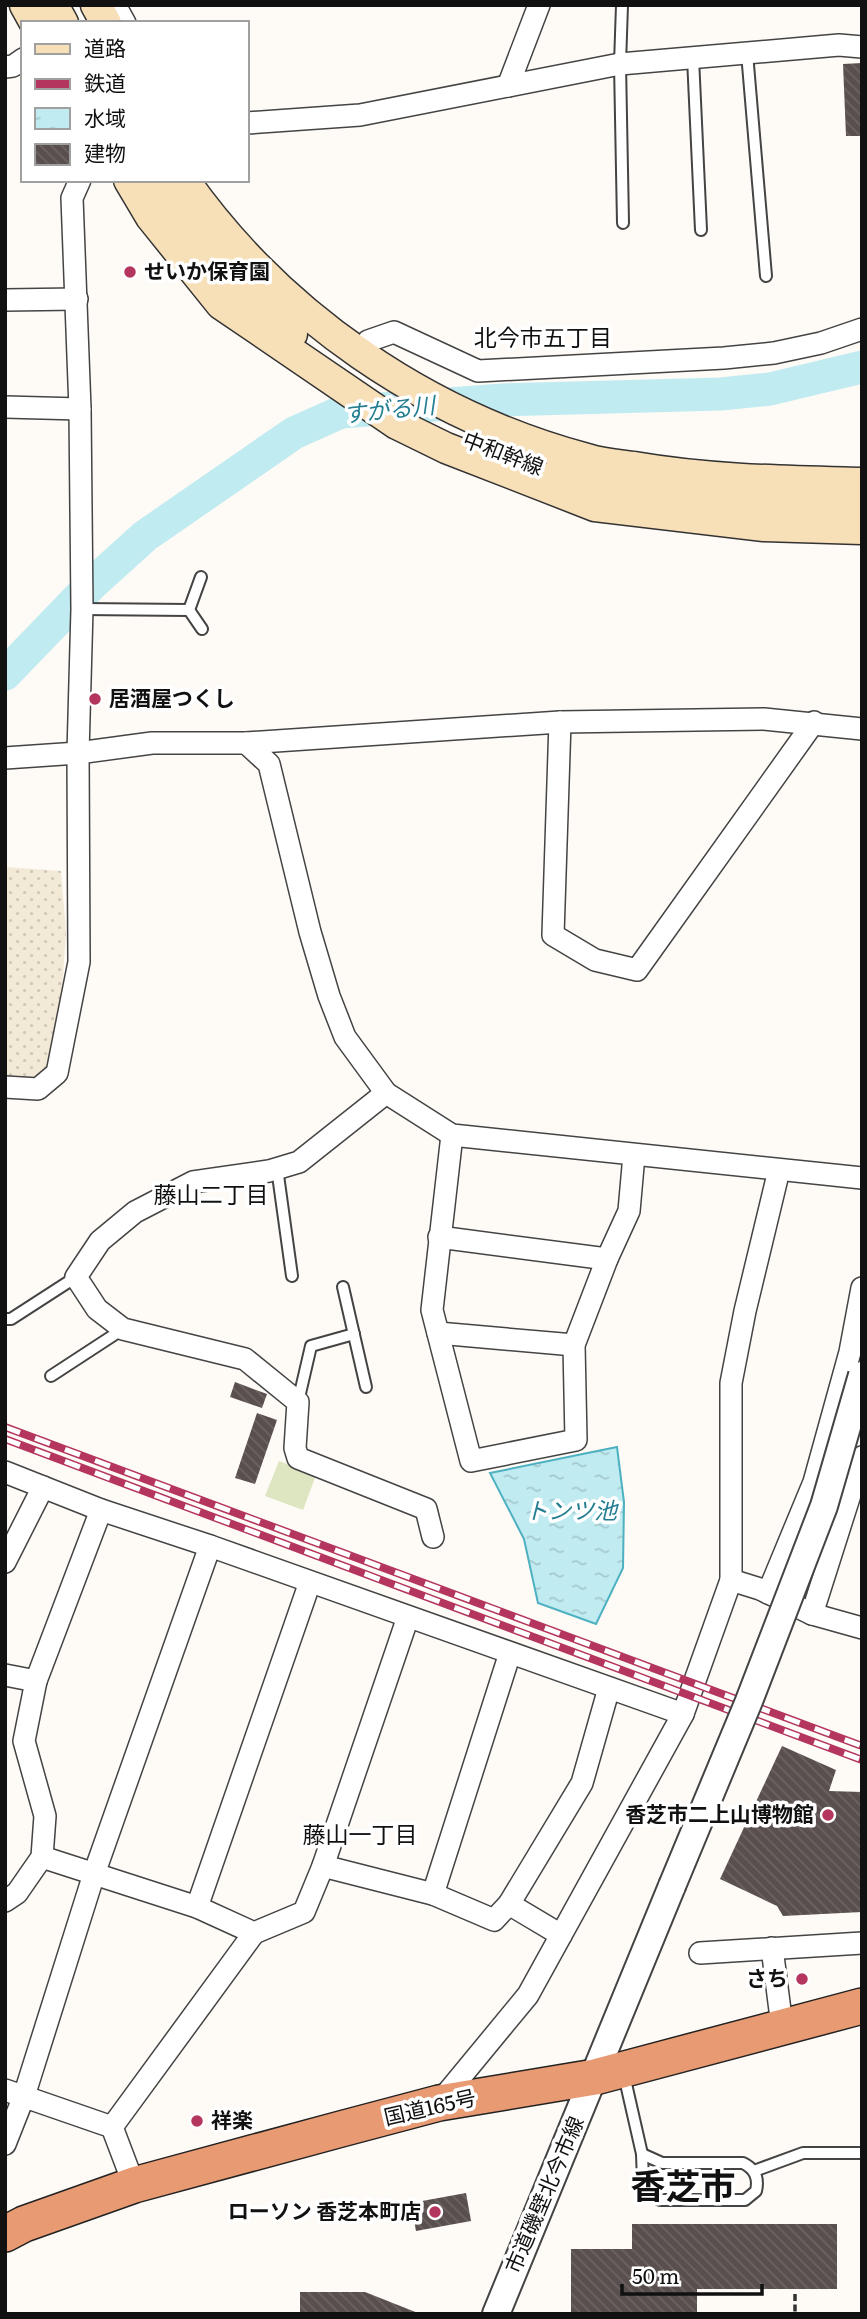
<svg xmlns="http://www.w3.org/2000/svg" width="867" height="2319" viewBox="0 0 867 2319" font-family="Literata,'Noto Sans JP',serif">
	<defs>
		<pattern id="farmland-dots" width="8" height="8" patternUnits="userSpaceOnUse" patternTransform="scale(1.75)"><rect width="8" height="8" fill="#f3e9d7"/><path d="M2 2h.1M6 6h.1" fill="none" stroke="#cfc7b8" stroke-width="1.8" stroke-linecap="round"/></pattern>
		<pattern id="water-ripples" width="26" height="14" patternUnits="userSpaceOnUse" patternTransform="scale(1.75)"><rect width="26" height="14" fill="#bfebf1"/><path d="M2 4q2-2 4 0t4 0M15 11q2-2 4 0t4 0" fill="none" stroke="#a3c8ce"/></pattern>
		<pattern id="building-back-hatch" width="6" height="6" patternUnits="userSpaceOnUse" patternTransform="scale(1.75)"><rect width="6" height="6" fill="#594f4e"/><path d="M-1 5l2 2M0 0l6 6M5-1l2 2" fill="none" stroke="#6c6463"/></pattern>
	</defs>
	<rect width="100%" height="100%" fill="#fefaf6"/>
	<!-- farmland -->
	<path fill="url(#farmland-dots)" d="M5 867 61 871 66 932 62 990 46 1071 35 1081 5 1079Z"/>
	<!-- park -->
	<path fill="#dee6c1" d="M279 1461 316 1475 303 1510 265 1496Z"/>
	<!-- water -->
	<path fill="url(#water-ripples)" stroke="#4db1c1" stroke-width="2" d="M617 1447 624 1502 623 1568 596 1624 538 1603 524 1539 490 1473Z"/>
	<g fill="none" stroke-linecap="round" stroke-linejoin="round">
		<!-- river -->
		<path stroke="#bfebf1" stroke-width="33" d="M5 674 92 584 145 536 294 433 341 412 503 400 721 394 770 389 862 367"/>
	</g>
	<!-- building -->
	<g fill="url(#building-back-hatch)">
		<path d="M862 63V136H846L843 64Z"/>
		<path d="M235 1382 267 1394 262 1408 230 1397Z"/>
		<path d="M257 1413 277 1420 255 1484 235 1478Z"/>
		<path d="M782 1746 836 1770 829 1791 862 1792V1912L783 1916 777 1906 720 1879Z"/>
		<path d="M466 2193 471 2221 416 2231 411 2203Z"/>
		<path d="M632 2224H837V2289H697V2314H571V2249H632Z"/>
		<path d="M300 2292H365L418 2313 300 2314Z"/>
	</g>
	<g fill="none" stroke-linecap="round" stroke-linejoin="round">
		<defs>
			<g id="service">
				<path d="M622 5 620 64 623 223"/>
				<path d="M747 53 766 276"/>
				<path d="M693 58 701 230"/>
				<path d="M82 609 189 610 201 577"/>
				<path d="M189 610 202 629"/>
				<path d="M277 1168 292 1276"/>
				<path d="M343 1287 366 1387"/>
				<path d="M5 1319H11L76 1277"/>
				<path d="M51 1376 123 1329"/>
				<path d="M298 1402 311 1346 354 1334"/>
				<path d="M624 2075 642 2154"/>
				<path d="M642 2154 662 2163H743C755 2169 759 2178 756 2191L745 2200H660L647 2194 643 2181Z"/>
				<path d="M754 2171 803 2153H862"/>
			</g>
			<g id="minor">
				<path d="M115 5 125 23"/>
				<path d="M5 67 13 66 23 59"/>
				<path d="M508 86 539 5"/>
				<path d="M247 123 360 115 620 64 839 45 862 47"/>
				<path d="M5 300 77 299"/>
				<path d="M368 341 394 332 478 371 724 358 774 353 821 343 862 329"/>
				<path d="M5 407 80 409"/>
				<path d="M560 722 553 935 595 960 637 970 814 722"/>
				<path d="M246 743 269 764 310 932 329 996 345 1037 386 1093 452 1135 862 1178"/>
				<path d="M5 758 78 753 152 743H246L560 722 764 719 862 729"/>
				<path d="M5 1087 38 1089 57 1073 79 962 78 753 82 609 80 409 72 198 80 180"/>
				<path d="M386 1093 299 1162 269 1171 193 1182 135 1212 100 1241 76 1277 97 1309 123 1329 245 1359 298 1402 295 1448 298 1458 426 1509 433 1537"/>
				<path d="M452 1135 432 1310 471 1461 576 1440 574 1345 607 1259 629 1211 634 1155"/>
				<path d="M779 1170 745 1311 731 1383V1580L760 1589 812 1614 862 1628"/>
				<path d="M439 1237 607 1259"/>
				<path d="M438 1333 574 1345"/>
				<path d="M5 1472 101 1510 210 1546 683 1714 528 1995 439 2103"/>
				<path d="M5 1562 43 1487"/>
				<path d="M768 1593 814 1482 850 1352 862 1288"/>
				<path d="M812 1614 862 1457"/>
				<path d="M5 1675 36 1681"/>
				<path d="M683 1714 731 1580"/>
				<path d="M42 1857 197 1907 254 1933 304 1912 323 1866 408 1617"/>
				<path d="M323 1866 433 1894 510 1653"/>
				<path d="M433 1894 494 1920 509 1904 582 1783 609 1688"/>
				<path d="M5 1901 17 1893 42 1857 45 1816 24 1741 36 1681 101 1510"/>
				<path d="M509 1904 561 1935"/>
				<path d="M197 1907 310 1582"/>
				<path d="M772 1948 782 2026"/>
				<path d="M700 1953 862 1943"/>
				<path d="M5 2090 112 2127 134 2185"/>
				<path d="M112 2127 254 1933"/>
				<path d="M5 2144 24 2096 94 1874 210 1546"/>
			</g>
			<path id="tertiary" d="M496 2314 672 1886"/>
			<g id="secondary">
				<path d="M25 5 35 23"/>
				<path d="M53 5 63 23"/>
				<path d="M96 5 106 23"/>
				<path d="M129 180 151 217 221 304 397 424 446 448 595 506 764 526 862 529"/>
				<path d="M157 180C193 238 239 292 292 334"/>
				<path d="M184 180C280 316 426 416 587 459 602 464 618 465 634 467 709 480 786 481 862 483"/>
				<path d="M557 474C579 481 602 485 625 489 704 502 782 504 862 506"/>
			</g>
			<path id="trunk" d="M5 2234 24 2224 134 2185 341 2129 439 2103 595 2077 862 2006"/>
		</defs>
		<!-- service casing -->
		<use href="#service" stroke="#444" stroke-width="14"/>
		<!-- minor casing -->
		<use href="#minor" stroke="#444" stroke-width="24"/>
		<!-- tertiary casing -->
		<use href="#tertiary" stroke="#444" stroke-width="30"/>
		<!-- secondary casing -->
		<use href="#secondary" stroke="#333" stroke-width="33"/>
		<!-- trunk casing -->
		<use href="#trunk" stroke="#222" stroke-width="38"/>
		<!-- path -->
		<path stroke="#333" stroke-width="3.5" stroke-dasharray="7 3.5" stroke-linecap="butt" d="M795 2294V2314"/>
		<!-- service -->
		<use href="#service" stroke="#fff" stroke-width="10"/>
		<!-- minor -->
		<use href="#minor" stroke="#fff" stroke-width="21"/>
		<!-- tertiary -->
		<use href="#tertiary" stroke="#fff" stroke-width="26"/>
		<!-- secondary -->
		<use href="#secondary" stroke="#f7dfb7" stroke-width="30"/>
		<!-- trunk -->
		<use href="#trunk" stroke="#e89a72" stroke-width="35"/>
		<defs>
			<g id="rail">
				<path d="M5 1427 862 1746"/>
				<path d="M5 1439 862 1760"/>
			</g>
		</defs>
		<!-- rail casing -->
		<use href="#rail" stroke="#b4355d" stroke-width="8"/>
		<!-- rail -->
		<use href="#rail" stroke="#fff" stroke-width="5" stroke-dasharray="16" stroke-linecap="butt"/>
		<defs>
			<path id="tertiary-bridge" d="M672 1886 749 1701 824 1506 862 1375"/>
		</defs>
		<!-- tertiary-bridge casing -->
		<use href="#tertiary-bridge" stroke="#444" stroke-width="30" stroke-linecap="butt"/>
		<!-- tertiary-bridge -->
		<use href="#tertiary-bridge" stroke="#fff" stroke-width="26"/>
	</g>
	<!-- markers -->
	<g fill="#b4355d" stroke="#fff" stroke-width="2.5">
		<circle cx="130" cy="272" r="7"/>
		<circle cx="95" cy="699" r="7"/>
		<circle cx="828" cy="1815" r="7"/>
		<circle cx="802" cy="1979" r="7"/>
		<circle cx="197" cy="2121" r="7"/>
		<circle cx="435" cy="2212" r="7"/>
	</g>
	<g text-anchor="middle" stroke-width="7" stroke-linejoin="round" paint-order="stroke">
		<!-- poi labels -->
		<g font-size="21" font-weight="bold" fill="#111" stroke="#fff" text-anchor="start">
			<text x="144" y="279">せいか保育園</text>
			<text x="109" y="706">居酒屋つくし</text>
			<text x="814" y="1822" text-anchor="end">香芝市二上山博物館</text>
			<text x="788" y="1986" text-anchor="end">さち</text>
			<text x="211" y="2128">祥楽</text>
			<text x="421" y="2219" text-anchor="end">ローソン 香芝本町店</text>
		</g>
		<!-- street labels -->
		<g font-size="21" fill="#111" stroke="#fff">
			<text transform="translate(503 454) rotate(21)" y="7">中和幹線</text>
			<text transform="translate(430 2108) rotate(-13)" y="7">国道165号</text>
			<text transform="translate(545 2195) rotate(-67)" y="7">市道磯壁北今市線</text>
		</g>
		<!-- neighbourhood labels -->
		<g font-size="23" fill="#111" stroke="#fff">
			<text x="543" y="346">北今市五丁目</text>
			<text x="211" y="1203">藤山二丁目</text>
			<text x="360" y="1843">藤山一丁目</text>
		</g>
		<!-- water labels -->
		<g font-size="23" font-style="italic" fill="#247e91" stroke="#fff">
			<text transform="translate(389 410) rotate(-6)" y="8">すがる川</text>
			<text x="571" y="1519">トンツ池</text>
		</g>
		<!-- town labels -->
		<g font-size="35" font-weight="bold" fill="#111" stroke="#fff">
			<text x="683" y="2199">香芝市</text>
		</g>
	</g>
	<!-- border -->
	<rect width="867" height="2319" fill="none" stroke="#111111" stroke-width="14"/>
	<!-- legend -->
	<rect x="21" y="21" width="228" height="161" fill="#ffffff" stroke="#a0a0a0" stroke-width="2"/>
	<rect x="35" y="44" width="35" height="10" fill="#f7dfb7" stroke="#a0a0a0" stroke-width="2"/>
	<text x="84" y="56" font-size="21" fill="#111111">道路</text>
	<rect x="35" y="79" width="35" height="10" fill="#b4355d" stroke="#a0a0a0" stroke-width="2"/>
	<text x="84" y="91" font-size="21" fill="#111111">鉄道</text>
	<rect x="35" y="108" width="35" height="21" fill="url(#water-ripples)" stroke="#a0a0a0" stroke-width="2"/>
	<text x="84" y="126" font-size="21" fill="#111111">水域</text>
	<rect x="35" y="144" width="35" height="21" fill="url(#building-back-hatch)" stroke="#a0a0a0" stroke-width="2"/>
	<text x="84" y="161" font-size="21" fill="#111111">建物</text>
	<!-- scale -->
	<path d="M622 2284v10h140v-10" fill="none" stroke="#111111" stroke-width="3.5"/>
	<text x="632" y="2284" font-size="21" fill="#111111" stroke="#ffffff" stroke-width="5" paint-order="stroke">50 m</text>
</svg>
